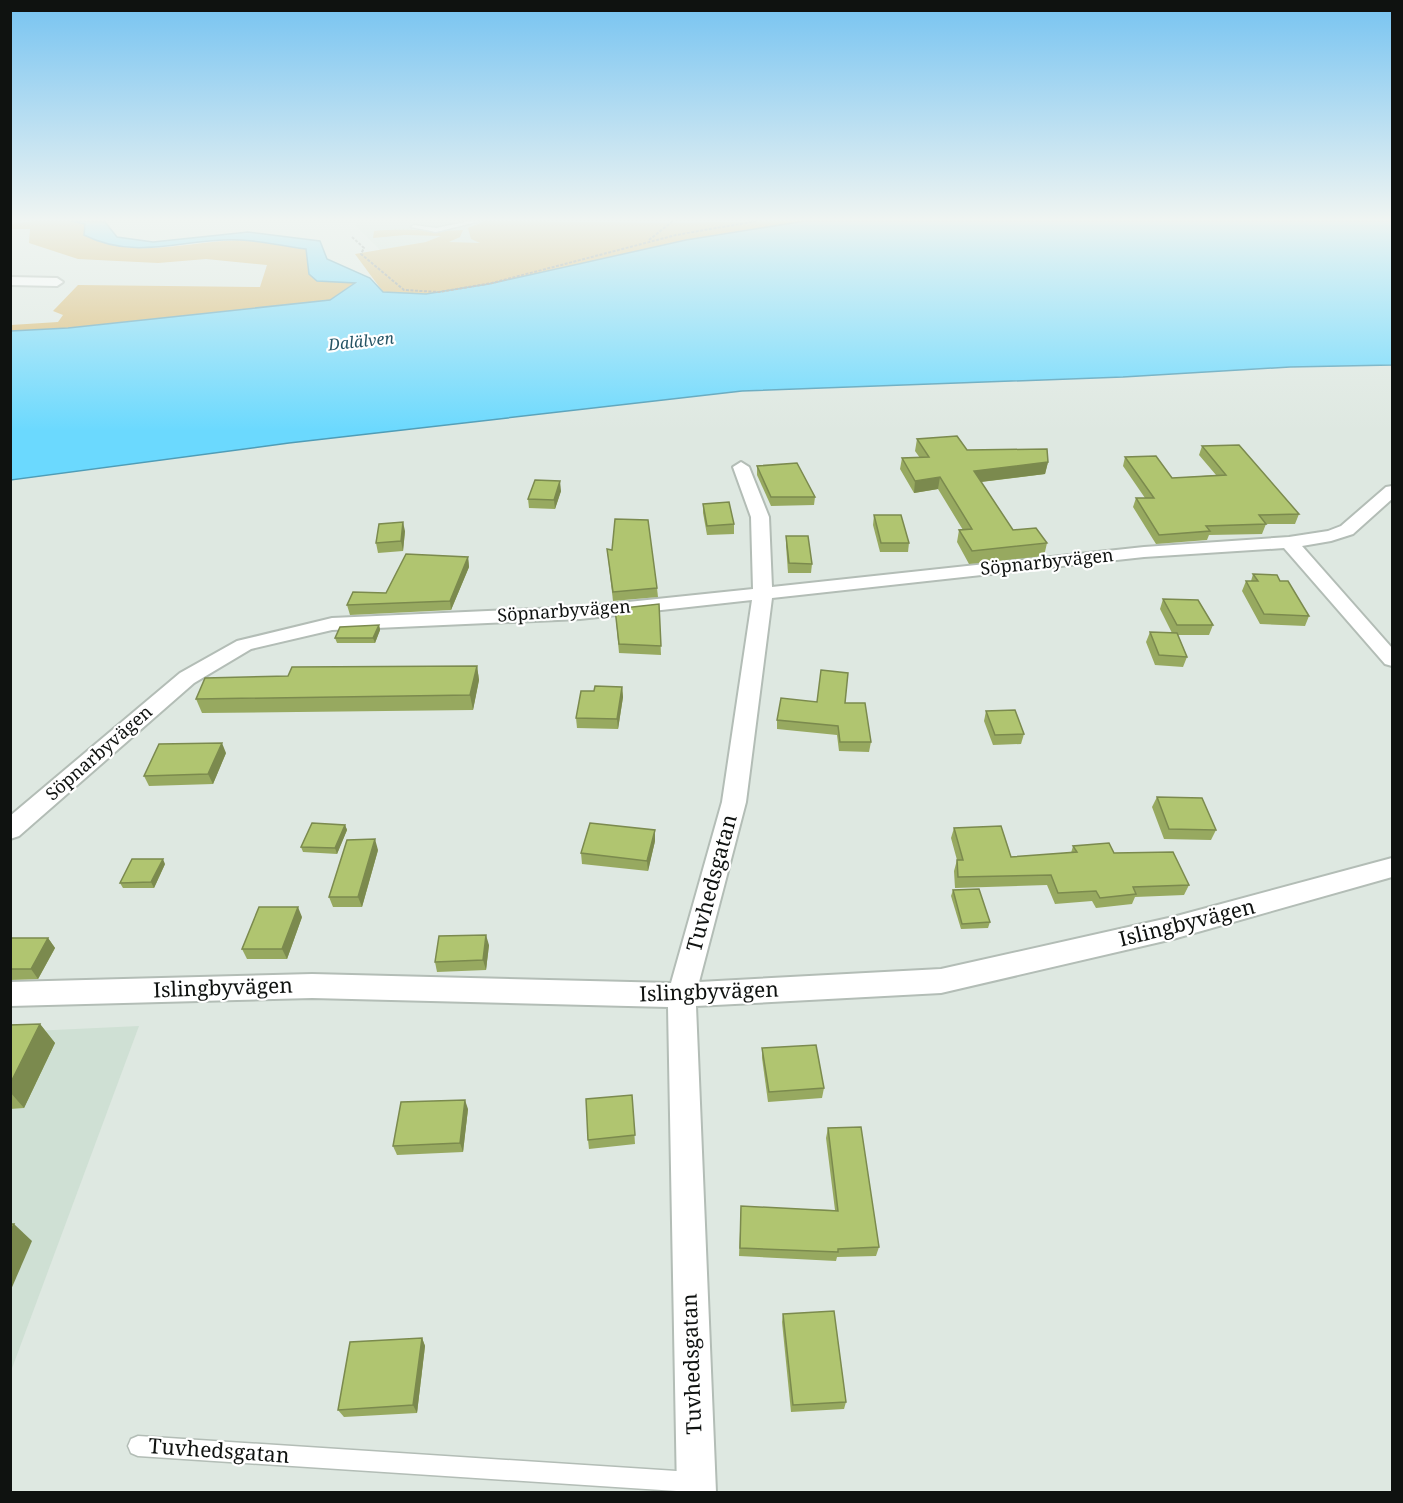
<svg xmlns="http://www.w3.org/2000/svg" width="1403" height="1503" viewBox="0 0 1403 1503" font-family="'Noto Serif',serif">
	<rect width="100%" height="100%" fill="#dee8e1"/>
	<!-- built -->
	<g fill="#cfe0d4">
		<path d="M358 221H672L384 254 355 225Z"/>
		<path d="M139 1026 11 1371V1032Z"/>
	</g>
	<!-- green -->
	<g fill="#d8b76c">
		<path d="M34 221H71L85 224 84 235C133 260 186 242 238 240 260 239 284 246 306 249L309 274 356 282 330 300 68 328 11 331V325L58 322 63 315 53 311 78 285 260 287 267 265 206 259 158 263 78 259 29 243 30 229H11V224Z"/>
		<path d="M485 221 667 223 805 221 686 240 489 284 426 294 383 292 355 254 426 242 441 236 405 235 373 238 374 231C404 228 433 232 463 230L460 237 449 242 480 243 471 239 468 228Z"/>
	</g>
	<!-- water -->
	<path fill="#6bd9fe" stroke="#4f9db7" stroke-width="1.5" d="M71 221 105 222 117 237 153 242 248 232 320 241 327 259 370 278 383 292 426 294 489 284 686 240 805 221H1392V365L1290 367 1123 377 742 391 289 443 11 480V331L68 328 330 300 355 283 317 281 309 274 306 249C284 246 262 241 241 240 186 237 138 262 84 235L85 224Z"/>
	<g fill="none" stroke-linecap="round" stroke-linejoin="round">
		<defs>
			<g id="lane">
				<path d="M470 221H480L436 232 411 227 414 225 436 228Z"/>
				<path d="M138 1436 692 1472 699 1475 702 1482 699 1489 692 1492 138 1456 131 1453 128 1446 131 1439Z"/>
			</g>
			<g id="street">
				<path d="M10 277 57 278 63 282 57 286 10 285Z"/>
				<path d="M741 462 749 467 769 517 772 587 1144 547 1289 537 1328 531 1341 526 1386 487 1392 486V499L1353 534 1331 541 1302 546 1392 648V666L1385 664 1284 548 1144 557 772 598 746 802 699 982 941 969 1173 917 1392 858V877L1173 939 941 993 696 1006 716 1492H677L668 1007 312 998 10 1006V982L312 974 671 983 722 802 752 600 580 619 332 630 251 649 194 683 19 836 10 839V816L180 673 237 641 332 618 580 607 753 589 751 517 733 467Z"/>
			</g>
		</defs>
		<!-- lane casing -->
		<use href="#lane" stroke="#b3bdb6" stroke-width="3"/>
		<!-- street casing -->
		<use href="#street" stroke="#b3bdb6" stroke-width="4"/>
		<!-- path -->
		<g stroke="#888f8a" stroke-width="2" stroke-dasharray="3 1.5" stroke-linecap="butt">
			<path d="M352 237 364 248 361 254 404 290 439 292 492 283 676 235 757 221"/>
			<path d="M649 240 673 221"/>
		</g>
		<!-- lane -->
		<use href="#lane" fill="#fff" fill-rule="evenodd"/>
		<!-- street -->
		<use href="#street" fill="#fff" fill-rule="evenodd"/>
	</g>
	<!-- wall -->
	<g fill="#97a960">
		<path d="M917 439 967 450 1048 462 1045 474 981 482 1013 530 1047 543 1044 556 969 564 957 542 959 530H963L938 489 914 493 900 469 902 458H920L915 451Z"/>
		<path d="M1202 446 1299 514 1295 524H1266L1262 534 1209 535 1207 540 1156 544 1133 507 1136 498H1145L1123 466 1125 457 1172 478 1216 475 1199 455Z"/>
		<path d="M757 466 815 497 814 505 771 506 757 475Z"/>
		<path d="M561 491 555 509 529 508 528 499Z"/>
		<path d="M703 504 734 524V534L707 535 703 513Z"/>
		<path d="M874 515 909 543 908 552H880L873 525Z"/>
		<path d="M405 531 403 551 378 553 376 543Z"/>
		<path d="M786 536 812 564 811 573H788L786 545Z"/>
		<path d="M607 549 657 588 658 597 613 601Z"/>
		<path d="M468 557 469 567 451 610 350 615 347 605 386 593Z"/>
		<path d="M1253 574 1280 581 1309 616 1305 626 1260 624 1242 591 1246 581H1251Z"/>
		<path d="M1163 599 1213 625 1209 635H1178L1187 657 1183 667 1155 665 1146 642 1150 632 1172 633 1160 609Z"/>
		<path d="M659 604 661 655 619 653 615 609Z"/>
		<path d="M379 625 380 630 375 643H337L335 638Z"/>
		<path d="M477 666 479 680 473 710 202 713 196 699 288 676Z"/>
		<path d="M622 687 623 697 618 729 577 728 576 718 594 691Z"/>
		<path d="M817 702 845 703 871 742 869 752 839 751 837 735 777 729V720Z"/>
		<path d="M986 711 1024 734 1021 744 993 745 984 721Z"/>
		<path d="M226 753 213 784 149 786 144 776Z"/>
		<path d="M1157 797 1216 830 1211 840 1164 839 1152 807Z"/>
		<path d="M345 825 347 830 337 854 303 852 301 847Z"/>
		<path d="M954 828 1011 857 1071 853 1073 846 1114 853 1189 885 1184 895 1135 897 1132 904 1096 908 1092 901 1055 904 1047 885 955 888 954 871 957 860 951 838Z"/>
		<path d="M655 830V841L648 871 582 864 581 853Z"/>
		<path d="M378 850 362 907H333L329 897Z"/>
		<path d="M165 864 154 888H123L120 883Z"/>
		<path d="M953 890 990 922 988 928 961 929 951 896Z"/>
		<path d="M302 917 287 959H247L242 949Z"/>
		<path d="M10 938H48L55 948 38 979 10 980Z"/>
		<path d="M489 945 486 970 437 972 435 962Z"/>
		<path d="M40 1024 55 1043 24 1108 10 1109V1025Z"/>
		<path d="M762 1048 824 1088 822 1098 768 1102 762 1058Z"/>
		<path d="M632 1095 635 1144 589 1149 588 1140Z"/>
		<path d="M468 1109 463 1152 397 1155 393 1146Z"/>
		<path d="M828 1128 879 1247 876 1256 837 1257 836 1261 739 1256 741 1207 835 1210 826 1138Z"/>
		<path d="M783 1314 846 1402 844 1409 791 1412 782 1322Z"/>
		<path d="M422 1338 425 1346 417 1413 344 1417 338 1410Z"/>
	</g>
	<!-- shaded-wall -->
	<g fill="#7b8a4e">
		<path d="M1048 462 1045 474 972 483 974 471Z"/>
		<path d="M940 477 938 489 914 493 915 481Z"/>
		<path d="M560 481 561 491 555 509 554 500Z"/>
		<path d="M403 522 405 531 403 551 401 541Z"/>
		<path d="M468 557 469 567 451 610 450 601Z"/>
		<path d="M379 625 380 630 375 643 373 638Z"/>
		<path d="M477 666 479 680 473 710 470 695Z"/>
		<path d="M622 687 623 697 618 729 617 719Z"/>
		<path d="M222 743 226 753 213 784 208 774Z"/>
		<path d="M345 825 347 830 337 854 335 848Z"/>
		<path d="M655 830V841L648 871 647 861Z"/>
		<path d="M375 839 378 850 362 907 358 897Z"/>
		<path d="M163 859 165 864 154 888 151 882Z"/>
		<path d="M298 907 302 917 287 959 282 949Z"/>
		<path d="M486 935 489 945 486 970 483 960Z"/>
		<path d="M48 938 55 948 38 979 31 969Z"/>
		<path d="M40 1024 55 1043 24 1108 10 1092V1084Z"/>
		<path d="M465 1100 468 1109 463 1152 460 1143Z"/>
		<path d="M14 1224 32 1241 10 1292V1232Z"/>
		<path d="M422 1338 425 1346 417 1413 413 1405Z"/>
	</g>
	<!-- building -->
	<g fill="#b0c570" stroke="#7b8a4e" stroke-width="1.5">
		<path d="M957 436 967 450 1047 449 1048 462 974 471 1013 530 1036 528 1047 543 972 551 959 530 972 529 940 477 915 481 902 458 929 457 917 439Z"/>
		<path d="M1239 445 1299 514 1259 515 1266 524 1206 526 1210 531 1159 535 1136 498H1154L1125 457 1156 456 1172 478 1226 475 1202 446Z"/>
		<path d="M797 463 815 497H771L757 466Z"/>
		<path d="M535 480 560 481 554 500 528 499Z"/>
		<path d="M729 502 734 524 707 526 703 504Z"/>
		<path d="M874 515H901L909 543H881Z"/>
		<path d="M615 519 648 520 657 588 613 592 607 549 612 550Z"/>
		<path d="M403 522 401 541 376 543 379 524Z"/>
		<path d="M786 536H808L812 564 789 563Z"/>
		<path d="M406 554 468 557 450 601 347 605 353 592 386 593Z"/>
		<path d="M1253 574 1277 575 1280 581H1288L1309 616 1264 614 1246 581H1258Z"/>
		<path d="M1163 599 1198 600 1213 625H1177Z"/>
		<path d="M659 604 661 646 619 644 615 609Z"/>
		<path d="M379 625 373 638H335L340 627Z"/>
		<path d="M1150 632 1177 633 1187 657 1159 655Z"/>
		<path d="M477 666 470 695 196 699 205 678 288 676 292 667Z"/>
		<path d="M821 670 848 673 845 703H865L871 742H840L838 726 777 720 781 698 817 702Z"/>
		<path d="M595 686 622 687 617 719 576 718 581 691H594Z"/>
		<path d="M1015 710 1024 734 995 735 986 711Z"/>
		<path d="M222 743 208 774 144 776 159 744Z"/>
		<path d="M1157 797 1202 798 1216 830 1169 829Z"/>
		<path d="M312 823 345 825 335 848 301 847Z"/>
		<path d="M590 823 655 830 647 861 581 853Z"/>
		<path d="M1001 826 1011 857 1077 852 1073 846 1109 843 1114 853 1173 852 1189 885 1133 887 1136 894 1100 898 1096 891 1058 893 1051 875 958 877 957 860H963L954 828Z"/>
		<path d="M375 839 358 897H329L347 840Z"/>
		<path d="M132 859H163L151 882 120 883Z"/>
		<path d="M979 889 990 922 962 924 953 890Z"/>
		<path d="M259 907H298L282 949H242Z"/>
		<path d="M486 935 483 960 435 962 439 936Z"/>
		<path d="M10 938H48L31 969H10Z"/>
		<path d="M40 1024 10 1084V1025Z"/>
		<path d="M816 1045 824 1088 769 1092 762 1048Z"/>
		<path d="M632 1095 635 1135 588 1140 586 1099Z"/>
		<path d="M465 1100 460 1143 393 1146 401 1102Z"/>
		<path d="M861 1127 879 1247 838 1249V1252L740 1248 741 1206 838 1211 828 1128Z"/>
		<path d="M10 1224H14L10 1232Z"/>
		<path d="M834 1311 846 1402 793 1405 783 1314Z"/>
		<path d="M422 1338 413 1405 338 1410 350 1342Z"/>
	</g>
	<!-- sky -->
	<linearGradient id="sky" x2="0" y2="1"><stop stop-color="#76c3f1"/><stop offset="0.51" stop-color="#f0f5f2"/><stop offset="1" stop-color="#f0f5f2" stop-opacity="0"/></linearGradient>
	<rect width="1403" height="431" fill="url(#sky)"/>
	<g text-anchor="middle" stroke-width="4.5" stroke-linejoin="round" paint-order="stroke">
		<!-- far-water labels -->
		<g font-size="16" font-style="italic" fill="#255464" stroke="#fff">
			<text transform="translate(361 341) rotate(-6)" y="6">Dalälven</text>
		</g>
		<!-- street labels -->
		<g font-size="18" fill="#0f1210" stroke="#fff">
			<text transform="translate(1047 562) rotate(-6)" y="6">Söpnarbyvägen</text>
			<text transform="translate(564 611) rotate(-4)" y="6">Söpnarbyvägen</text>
			<text transform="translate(99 753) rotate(-41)" y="6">Söpnarbyvägen</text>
		</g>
		<!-- near-street labels -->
		<g font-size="21" fill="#0f1210" stroke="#fff">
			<text transform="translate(712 883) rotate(-75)" y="7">Tuvhedsgatan</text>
			<text transform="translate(1187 923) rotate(-14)" y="7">Islingbyvägen</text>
			<text transform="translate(223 988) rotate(-2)" y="7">Islingbyvägen</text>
			<text transform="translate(709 992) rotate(-2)" y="7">Islingbyvägen</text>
			<text transform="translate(692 1364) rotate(-92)" y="7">Tuvhedsgatan</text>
			<text transform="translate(219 1451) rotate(4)" y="7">Tuvhedsgatan</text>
		</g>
	</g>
	<!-- border -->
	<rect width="1403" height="1503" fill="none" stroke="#0f1210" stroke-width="24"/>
</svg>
